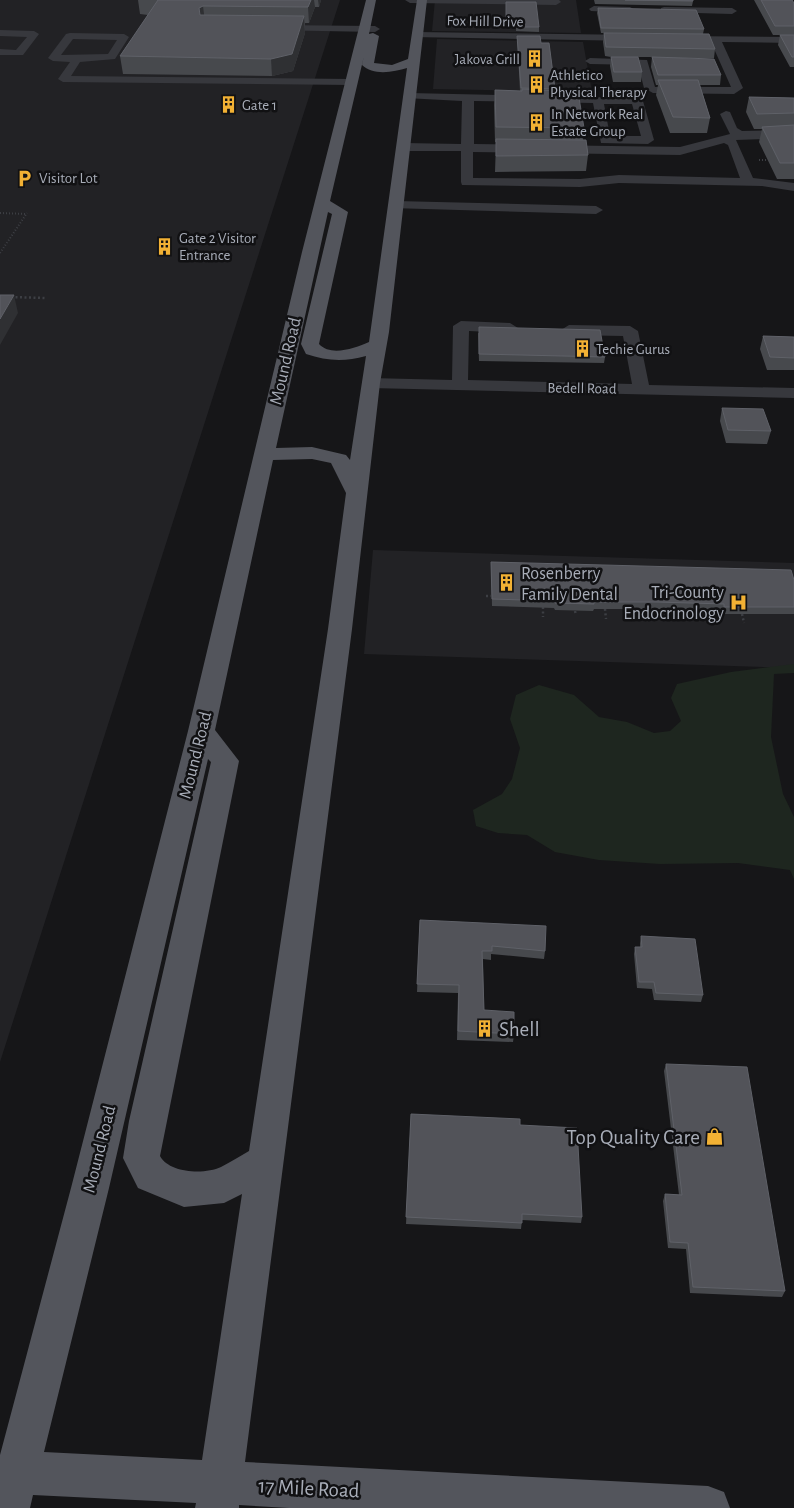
<svg xmlns="http://www.w3.org/2000/svg" width="794" height="1508" viewBox="0 0 794 1508" font-family="'Alegreya Sans',sans-serif">
	<rect width="100%" height="100%" fill="#161618"/>
	<!-- built -->
	<g fill="#222225">
		<path d="M0 0H340L0 1062Z"/>
		<path d="M435 0H576L581 33 432 31Z"/>
		<path d="M437 39 583 42 592 92 433 89Z"/>
		<path d="M373 550 794 563V668L364 654Z"/>
	</g>
	<!-- green -->
	<path fill="#1e261f" d="M794 664V673L774 674 771 737 783 794 794 817V879L790 870 738 863 660 864 599 860 555 852 527 835 498 833 476 826 473 810 502 794 512 779 520 748 510 719 516 695 539 685 574 695 599 717 627 722 654 733 670 731 681 721 671 698 677 684 731 672Z"/>
	<g fill="none" stroke-linecap="round" stroke-linejoin="round">
		<!-- path-far1 -->
		<g stroke="#3d3f44" stroke-width="2" stroke-dasharray="1 2" stroke-linecap="butt">
			<path d="M759 160H771"/>
			<path d="M0 213 26 214"/>
			<path d="M0 253 27 213"/>
		</g>
		<!-- path -->
		<g stroke="#3d3f44" stroke-width="2.5" stroke-dasharray="2 2.5" stroke-linecap="butt">
			<path d="M11 297 45 298"/>
			<path d="M486 596H491"/>
			<path d="M543 607V617"/>
			<path d="M605 609 606 619"/>
			<path d="M637 610 638 617"/>
			<path d="M575 611 576 615"/>
			<path d="M742 614 744 623"/>
		</g>
		<!-- minor -->
		<g fill="#37383d" fill-rule="evenodd">
			<path d="M405 0H559L561 2 556 5 410 3Z"/>
			<path d="M594 6 630 7 635 10 630 13 591 11 589 9Z"/>
			<path d="M664 7 732 8 737 11 732 14 661 12V8Z"/>
			<path d="M272 25 375 26 380 29 375 32 268 30 267 28Z"/>
			<path d="M0 30 34 31 39 34 23 55H0V49L16 50 27 37 0 36Z"/>
			<path d="M416 32 635 35 640 38 635 41 412 37V33Z"/>
			<path d="M70 33 124 34 129 37 115 59 80 62 71 76 352 79 357 82 352 85 63 82 58 79 70 62 53 61 48 58 66 34ZM73 39 117 40 108 54 61 55Z"/>
			<path d="M678 36 794 37V43L722 42 743 88 734 94 653 93 644 88 638 65 590 64 585 61 590 58 647 60 655 87H731L711 42 674 41V37Z"/>
			<path d="M409 93 637 98 643 101 654 140 648 144 601 143 593 103 474 101V144L680 147 730 134 720 114 726 111 730 112 737 128 742 131 794 130V138L736 140 753 178 794 183V191L762 186 619 183 580 187 462 185 461 182V151H403L397 147 403 143 461 144 462 101 405 98 403 96ZM604 104H632L641 136H610ZM724 143 728 145 740 178 619 175 580 179 473 178V152L680 155Z"/>
			<path d="M396 201 596 206 603 210 596 214 391 208 389 205 391 202Z"/>
			<path d="M461 321 510 323 518 328 510 333 469 331 468 380 632 384 623 336 569 335 561 330 569 325 630 326 638 331 649 385 794 388V398L370 388 364 387 362 383 364 379 370 378 452 380 453 326Z"/>
		</g>
		<!-- major -->
		<path fill="#53555c" fill-rule="evenodd" d="M366 0H376L369 34 373 33 379 36 374 63 392 65 408 59 417 0H427L389 332 380 383 352 629 245 1462 708 1486 724 1492 730 1508H289L239 1505V1508H195L196 1503 33 1495 30 1508H0V1455L71 1188 188 731 302 252ZM364 56 362 65C373 76 394 72 407 68L369 342C355 348 331 357 319 344L348 212 330 201ZM328 212 332 214 301 344 306 354C327 361 344 362 366 356L350 460 346 455 312 447 276 448ZM312 459 331 463 346 493 328 629 249 1151C240 1156 231 1162 221 1167 204 1175 169 1173 160 1156L239 761 215 730 273 460ZM208 759 211 762 129 1121 123 1158 138 1188 184 1207 224 1203 242 1194 202 1460 44 1452 109 1188Z"/>
	</g>
	<!-- wall -->
	<g fill="#47494d">
		<path d="M138 0H321L319 7H315L309 23H305V33L293 71 272 76 123 74 120 56 148 15 140 14Z"/>
		<path d="M594 0H693V1L692 6 595 4Z"/>
		<path d="M754 0H792L794 3V67H790L778 45 780 35H781H773Z"/>
		<path d="M506 2 539 27V32L516 31V25H506Z"/>
		<path d="M598 8 704 29 703 34 601 33 597 13Z"/>
		<path d="M604 33 715 49 714 58H664L721 75 720 85H700L710 118 707 133H670L656 95 658 85H656L651 67 652 57H626L642 72 641 82H613L610 66 611 57 605 56 603 42Z"/>
		<path d="M517 36 541 43H549L555 90 584 128 583 140 588 155 586 171 495 172 496 142H495L494 105 495 90 520 91Z"/>
		<path d="M749 97 794 98V179H777L759 142 762 129H754L746 112Z"/>
		<path d="M478 333 605 357 604 363 479 361Z"/>
		<path d="M763 336 794 337V370H767L760 349Z"/>
		<path d="M722 408 771 431 767 444 726 443 720 421Z"/>
		<path d="M491 562 794 580V614H723L722 611 655 609H594L593 611 555 610 554 608 492 606Z"/>
		<path d="M420 920 545 951 544 959 491 954V960L483 959 484 1010 514 1034 513 1042 457 1040 458 993 417 992Z"/>
		<path d="M641 936 703 995 701 1002 654 1000 652 989 637 988 634 954 635 947H640V943Z"/>
		<path d="M666 1064 785 1291 782 1297 690 1293 686 1249 668 1248 663 1201 665 1194 679 1195 664 1071Z"/>
		<path d="M411 1114 520 1125 582 1217 581 1223 522 1220 521 1229 406 1224Z"/>
	</g>
	<!-- shaded-wall -->
	<g fill="#2f3033">
		<path d="M311 0H314L315 7 309 23 308 7Z"/>
		<path d="M318 0H321L319 7Z"/>
		<path d="M203 6 205 22 200 24 199 8Z"/>
		<path d="M304 16 305 33 293 71 272 76 271 59Z"/>
		<path d="M14 295 18 313 0 345V319Z"/>
	</g>
	<!-- building -->
	<g fill="#525359" stroke="#5f6168">
		<path d="M158 0H311L308 7 203 6 199 8 200 15 304 16 292 54 271 59 120 56Z"/>
		<path d="M625 0H693V1Z"/>
		<path d="M761 0H792L794 3V26H775Z"/>
		<path d="M506 2H536L539 27H517L516 21 506 20Z"/>
		<path d="M598 8 696 10 704 29 601 28Z"/>
		<path d="M604 33 709 34 715 49 606 47Z"/>
		<path d="M780 35H794V57H792Z"/>
		<path d="M517 36H540L541 43H549L555 89 521 88Z"/>
		<path d="M611 57H638L642 72H614Z"/>
		<path d="M652 57 714 59 721 75H658Z"/>
		<path d="M658 80H698L710 118 673 117Z"/>
		<path d="M522 89 578 92 584 128 496 127 495 90 522 91Z"/>
		<path d="M749 97 794 98V113L757 114Z"/>
		<path d="M794 125V163H780L762 127Z"/>
		<path d="M496 139 586 140 588 155 496 156Z"/>
		<path d="M0 295H14L0 319Z"/>
		<path d="M479 327 600 330 605 357 479 354Z"/>
		<path d="M763 336 794 337V358L770 357Z"/>
		<path d="M722 408 763 409 771 431 728 430Z"/>
		<path d="M491 562 791 570 794 580V607H724V604L657 602H594V604L555 603V601L492 599Z"/>
		<path d="M420 920 546 926 545 951 492 946V951H482L484 1010 514 1012V1034L458 1031 459 985 417 984Z"/>
		<path d="M641 936 695 939 703 995 656 993 654 982H639L635 947H642Z"/>
		<path d="M666 1064 747 1067 785 1291 693 1287 688 1243 670 1242 665 1194 682 1195Z"/>
		<path d="M411 1114 520 1119V1125L577 1128 582 1217 522 1214V1223L406 1217Z"/>
	</g>
	<!-- icons -->
	<defs>
		<symbol id="building-bare" viewBox="-9 -9 18 18"><path d="M-4-6H4V6H1V3H-1V6H-4ZM-2.5-4.3h1.7v1.8h-1.7ZM.8-4.3h1.7v1.8H.8ZM-2.5-1h1.7V.8h-1.7ZM.8-1h1.7V.8H.8Z" fill="#f2b134" stroke="#111113" stroke-width="2.5" paint-order="stroke"/></symbol>
		<symbol id="parking-bare" viewBox="-9 -9 18 18"><path d="M-3.5-5.5H1a3.5 3.5 0 0 1 0 7H-1V5.5H-3.5ZM-1-3.4V-.6H.8a1.4 1.4 0 0 0 0-2.8Z" fill="#f2b134" stroke="#111113" stroke-width="2.5" paint-order="stroke"/></symbol>
		<symbol id="hospital-bare" viewBox="-9 -9 18 18"><path d="M-5-5h3v3.5h4V-5h3V5h-3V1.5h-4V5h-3Z" fill="#f2b134" stroke="#111113" stroke-width="2.5" paint-order="stroke"/></symbol>
		<symbol id="shop-bare" viewBox="-9 -9 18 18"><path d="M-5-2.5h2.3a2.7 3.5 0 0 1 5.4 0H5L5.5 6h-11ZM-1.5-2.5h3a1.5 2.3 0 0 0-3 0Z" fill="#f2b134" stroke="#111113" stroke-width="2.5" paint-order="stroke"/></symbol>
	</defs>
	<g fill-rule="evenodd">
		<use href="#building-bare" x="522" y="46" width="25" height="25"/>
		<use href="#building-bare" x="524" y="72" width="25" height="25"/>
		<use href="#building-bare" x="216" y="92" width="25" height="25"/>
		<use href="#building-bare" x="524" y="110" width="25" height="25"/>
		<use href="#parking-bare" x="12" y="166" width="25" height="25"/>
		<use href="#building-bare" x="152" y="234" width="25" height="25"/>
		<use href="#building-bare" x="570" y="336" width="25" height="25"/>
		<use href="#building-bare" x="494" y="570" width="25" height="25"/>
		<use href="#hospital-bare" x="726" y="590" width="25" height="25"/>
		<use href="#building-bare" x="472" y="1016" width="25" height="25"/>
		<use href="#shop-bare" x="702" y="1124" width="25" height="25"/>
	</g>
	<g text-anchor="middle" stroke-width="5" stroke-linejoin="round" paint-order="stroke">
		<!-- far-street labels -->
		<g font-size="15" fill="#a8adb8" stroke="#111113">
			<text transform="translate(485 21) rotate(1)" y="5">Fox Hill Drive</text>
			<text transform="translate(582 388) rotate(1)" y="5">Bedell Road</text>
		</g>
		<!-- far-poi labels -->
		<g font-size="15" fill="#a8adb8" stroke="#111113" text-anchor="start">
			<text x="520" y="64" text-anchor="end">Jakova Grill</text>
			<text x="550" y="80">Athletico<tspan x="550" dy="17">Physical Therapy</tspan></text>
			<text x="242" y="110">Gate 1</text>
			<text x="551" y="119">In Network Real<tspan x="551" dy="17">Estate Group</tspan></text>
			<text x="39" y="183">Visitor Lot</text>
			<text x="179" y="243">Gate 2 Visitor<tspan x="179" dy="17">Entrance</tspan></text>
			<text x="596" y="354">Techie Gurus</text>
		</g>
		<!-- street labels -->
		<g font-size="18" fill="#a8adb8" stroke="#111113">
			<text transform="translate(285 361) rotate(-77)" y="6">Mound Road</text>
			<text transform="translate(195 755) rotate(-76)" y="6">Mound Road</text>
			<text transform="translate(99 1149) rotate(-76)" y="6">Mound Road</text>
		</g>
		<!-- poi labels -->
		<g font-size="18" fill="#a8adb8" stroke="#111113" text-anchor="start">
			<text x="521" y="579">Rosenberry<tspan x="521" dy="21">Family Dental</tspan></text>
			<text x="724" y="598" text-anchor="end">Tri-County<tspan x="724" dy="21">Endocrinology</tspan></text>
		</g>
		<!-- near-poi labels -->
		<g font-size="21" fill="#a8adb8" stroke="#111113" text-anchor="start">
			<text x="499" y="1036">Shell</text>
			<text x="700" y="1144" text-anchor="end">Top Quality Care</text>
		</g>
		<!-- near-street labels -->
		<g font-size="21" fill="#a8adb8" stroke="#111113">
			<text transform="translate(309 1488) rotate(3)" y="7">17 Mile Road</text>
		</g>
	</g>
</svg>
